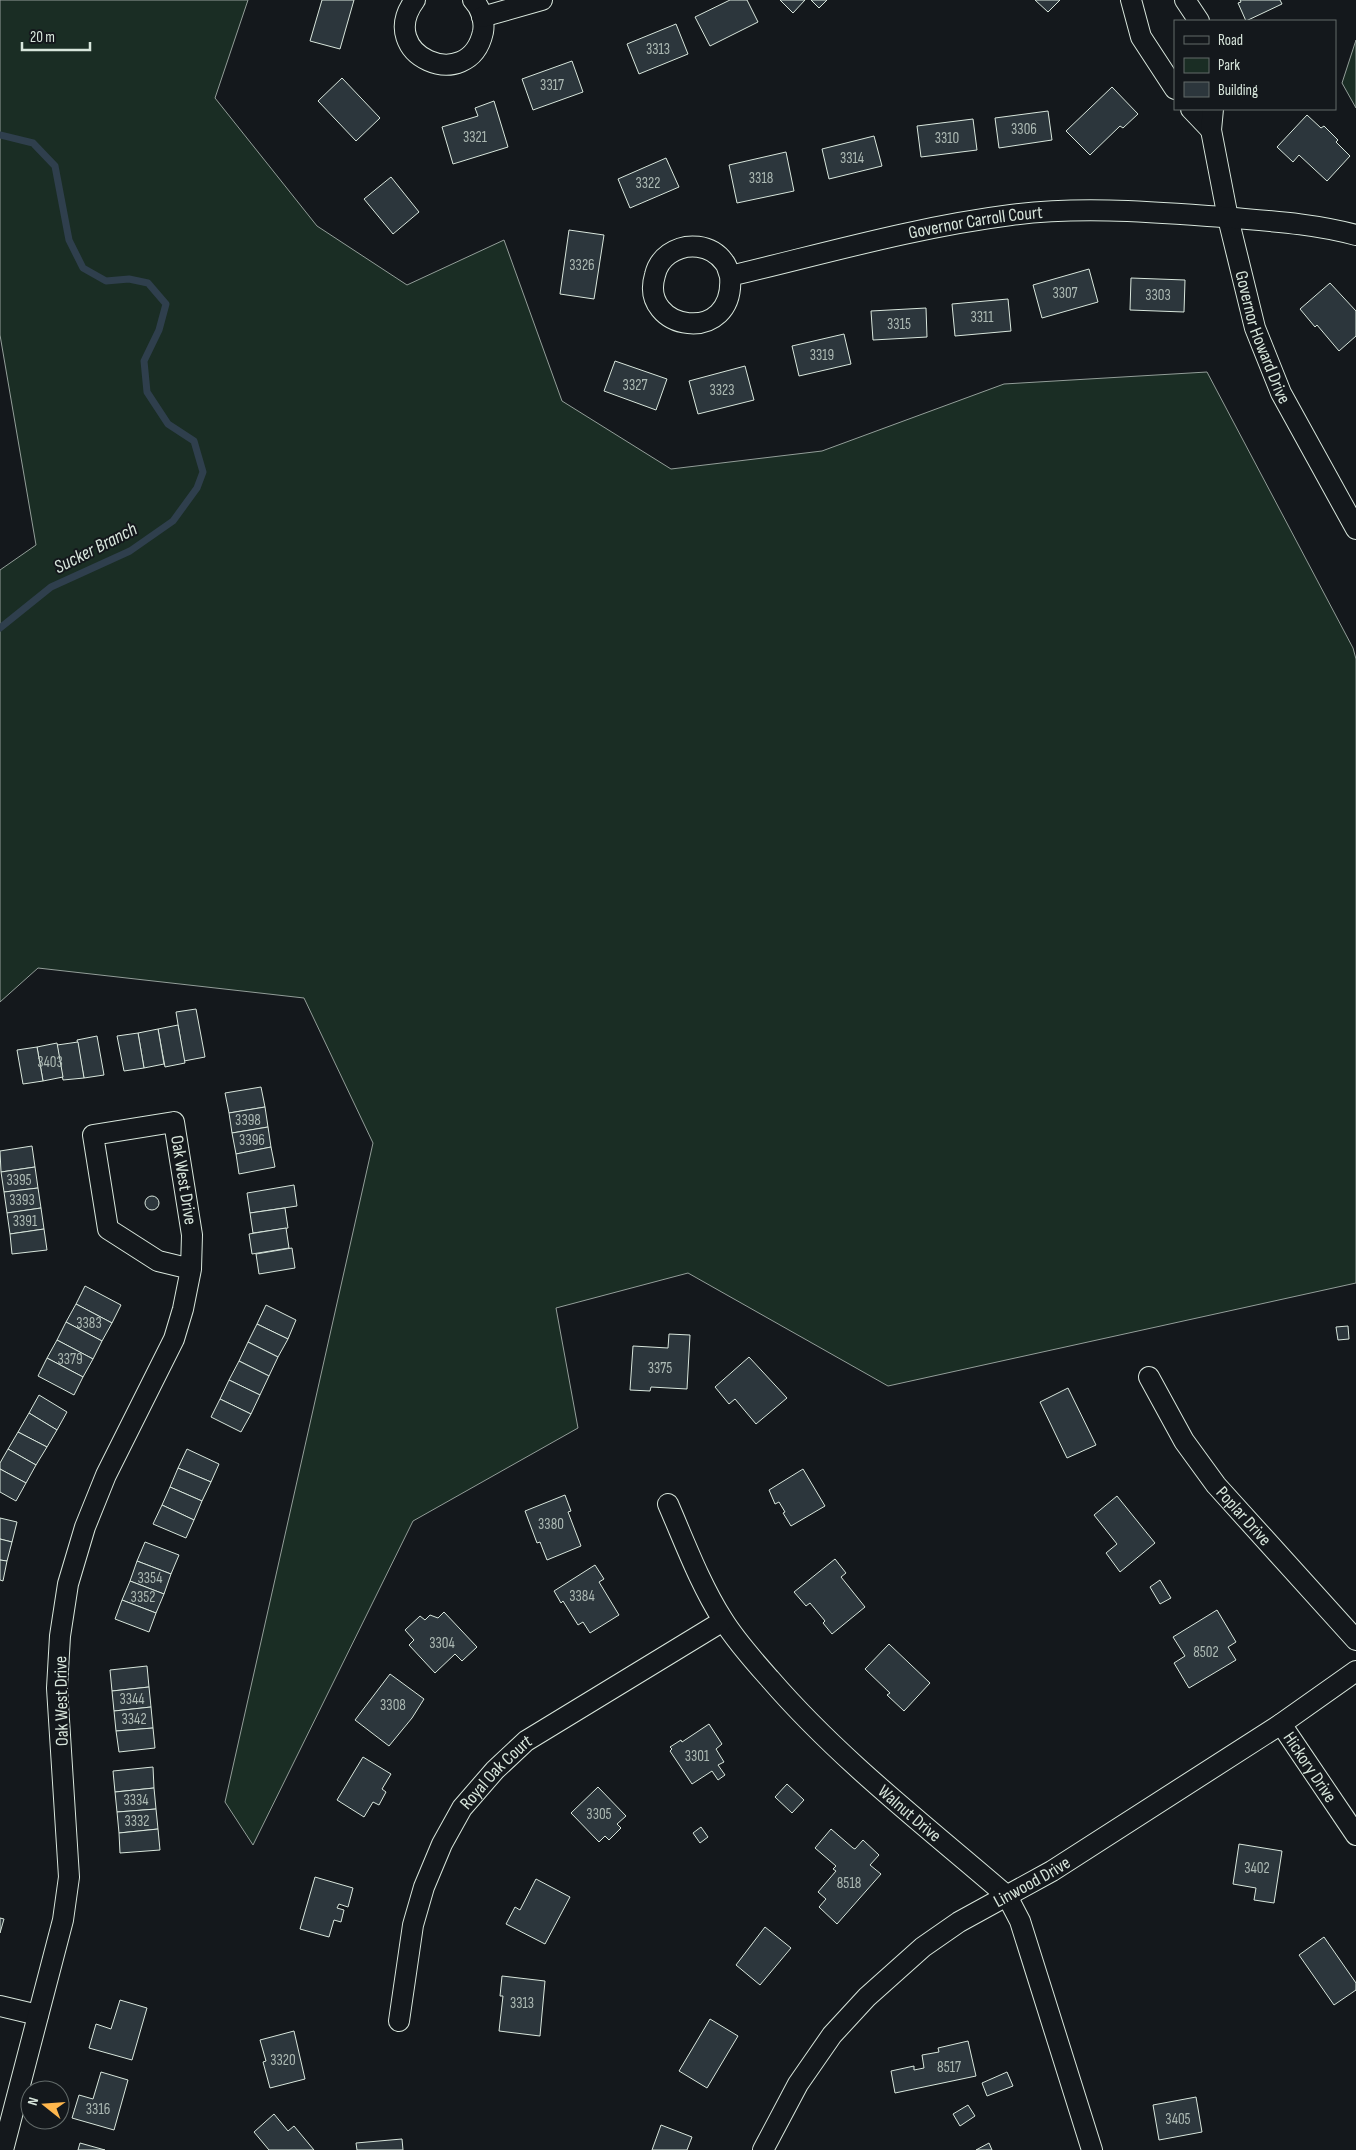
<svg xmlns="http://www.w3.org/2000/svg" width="1356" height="2150" viewBox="0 0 1356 2150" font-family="'Sofia Sans Condensed',sans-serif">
	<rect width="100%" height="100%" fill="#14181c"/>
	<!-- green -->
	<g fill="#1a2d24" stroke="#939e99">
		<path d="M0 0H248L215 98 317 226 407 285 504 240 562 401 671 469 822 451 1004 384 1207 372 1353 648 1356 659V1283L888 1386 688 1273 556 1308 578 1428 413 1521 253 1845 225 1802 373 1143 304 998 38 968 0 1002V570L36 545 0 335Z"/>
		<path d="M1356 40V108L1342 83Z"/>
	</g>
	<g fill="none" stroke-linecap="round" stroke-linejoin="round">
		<!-- stream -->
		<path stroke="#2f3f4d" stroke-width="7" d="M0 135 33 143 55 166 69 240 83 268 106 281 129 279 148 283 166 304 159 330 144 361 147 392 168 424 194 441 203 472 197 488 173 521 130 551 51 587 0 628"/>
	</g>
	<!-- building -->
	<g fill="#2c363c" stroke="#d8e6dc">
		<path d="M322 0H354L340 49 310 41Z"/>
		<path d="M730 0H747L758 22 710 46 695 17Z"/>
		<path d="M780 0H805L793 13Z"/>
		<path d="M811 0H827L819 8Z"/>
		<path d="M1035 0H1060L1048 12Z"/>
		<path d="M1240 0H1280L1282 4 1246 21 1238 3 1241 2Z"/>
		<path d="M676 24 688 54 639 74 627 44Z"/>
		<path d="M572 61 583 92 533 110 522 79Z"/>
		<path d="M342 78 380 118 356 141 318 101Z"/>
		<path d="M1112 87 1138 114 1123 128 1120 126 1090 155 1066 131Z"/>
		<path d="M494 101 508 147 453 164 442 127 478 116 475 108Z"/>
		<path d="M1048 111 1052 140 999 148 995 118Z"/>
		<path d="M1307 115 1321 128 1324 126 1338 140 1336 142 1350 156 1327 181 1299 155 1293 162 1277 147Z"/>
		<path d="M973 119 977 150 921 157 917 126Z"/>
		<path d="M874 136 882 166 829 179 822 149Z"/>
		<path d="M786 152 794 191 737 203 729 165Z"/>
		<path d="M666 158 679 187 630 208 618 179Z"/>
		<path d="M391 177 419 212 393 234 364 199Z"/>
		<path d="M569 230 604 235 594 299 560 294Z"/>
		<path d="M1089 269 1098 302 1042 318 1033 285Z"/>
		<path d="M1131 278 1185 280 1184 312 1130 310Z"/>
		<path d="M1330 283 1356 311V336L1339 351 1317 325 1315 327 1300 309Z"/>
		<path d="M1008 299 1011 331 955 336 952 304Z"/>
		<path d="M926 308 927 337 873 340 871 311Z"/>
		<path d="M844 334 851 364 799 376 792 346Z"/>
		<path d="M615 361 667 379 656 410 604 391Z"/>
		<path d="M745 366 754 400 698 414 689 381Z"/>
		<path d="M196 1009 205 1057 184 1061 176 1012Z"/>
		<path d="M178 1025 185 1063 165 1067 158 1029Z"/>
		<path d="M158 1029 164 1064 144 1068 138 1033Z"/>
		<path d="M138 1033 144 1068 124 1071 117 1036Z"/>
		<path d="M97 1036 104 1075 84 1078 77 1040Z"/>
		<path d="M78 1042 84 1078 63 1080 57 1045Z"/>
		<path d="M57 1043 63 1077 43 1081 37 1047Z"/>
		<path d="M37 1047 43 1081 23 1084 17 1050Z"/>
		<path d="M261 1087 265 1107 229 1113 225 1093Z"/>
		<path d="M265 1107 268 1127 232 1133 229 1113Z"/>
		<path d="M268 1127 271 1147 236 1154 232 1133Z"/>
		<path d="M32 1146 35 1167 1 1172 0 1151Z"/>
		<path d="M271 1147 275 1167 239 1174 236 1154Z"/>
		<path d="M35 1167 38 1188 4 1192 1 1172Z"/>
		<path d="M294 1185 297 1206 250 1213 247 1193Z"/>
		<path d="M38 1188 41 1208 7 1213 4 1192Z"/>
		<circle cx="152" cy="1203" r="7"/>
		<path d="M41 1208 44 1229 10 1234 7 1213Z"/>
		<path d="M285 1208 288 1228 253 1233 250 1213Z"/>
		<path d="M286 1228 289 1248 252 1254 249 1234Z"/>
		<path d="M44 1229 47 1250 12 1254 10 1234Z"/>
		<path d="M292 1248 295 1268 259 1274 256 1254Z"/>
		<path d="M85 1286 121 1305 112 1323 76 1304Z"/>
		<path d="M76 1304 112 1323 102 1341 66 1322Z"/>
		<path d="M266 1305 296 1320 288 1339 257 1324Z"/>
		<path d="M66 1322 102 1341 93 1359 57 1340Z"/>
		<path d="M257 1324 288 1339 278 1357 248 1342Z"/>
		<path d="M1348 1326 1349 1339 1338 1340 1336 1327Z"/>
		<path d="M669 1334 690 1335 687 1389 651 1387 650 1391 630 1390 633 1346 668 1348Z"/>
		<path d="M57 1340 93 1359 83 1377 47 1358Z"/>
		<path d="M248 1342 278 1357 269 1376 239 1361Z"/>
		<path d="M749 1357 787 1398 756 1424 735 1399 729 1404 715 1387Z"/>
		<path d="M47 1358 83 1377 74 1395 38 1376Z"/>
		<path d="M239 1361 269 1376 260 1395 229 1380Z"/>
		<path d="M229 1380 260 1395 251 1414 220 1399Z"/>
		<path d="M1068 1388 1096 1445 1067 1458 1040 1402Z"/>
		<path d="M39 1395 67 1412 57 1430 29 1413Z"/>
		<path d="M220 1399 251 1414 241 1432 211 1417Z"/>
		<path d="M29 1413 57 1430 47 1447 18 1432Z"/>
		<path d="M18 1432 47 1447 36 1465 8 1449Z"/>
		<path d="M8 1449 36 1465 26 1483 0 1469V1463Z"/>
		<path d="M187 1449 219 1464 211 1482 178 1468Z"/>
		<path d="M178 1468 211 1482 202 1501 170 1487Z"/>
		<path d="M0 1469 26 1483 16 1501 0 1492Z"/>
		<path d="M803 1469 825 1506 791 1526 783 1513 785 1512 779 1502 775 1504 769 1490Z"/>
		<path d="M170 1487 202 1501 194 1520 162 1505Z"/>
		<path d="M565 1495 571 1511 568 1512 581 1546 547 1560 540 1542 537 1543 525 1511Z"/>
		<path d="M1117 1496 1155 1543 1120 1572 1106 1553 1117 1544 1094 1515Z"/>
		<path d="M162 1505 194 1520 186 1538 153 1524Z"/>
		<path d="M0 1518 17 1522 12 1542 0 1539Z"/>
		<path d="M0 1539 12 1542 7 1561 0 1560Z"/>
		<path d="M145 1542 179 1555 171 1574 137 1561Z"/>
		<path d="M835 1559 846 1573 841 1577 865 1607 832 1634 823 1623 825 1621 810 1603 806 1606 794 1592Z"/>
		<path d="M0 1560 7 1561 3 1581 0 1580Z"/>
		<path d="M137 1561 171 1574 164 1594 130 1581Z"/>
		<path d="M595 1565 604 1579 599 1582 619 1615 590 1633 583 1622 578 1625 563 1601 561 1603 554 1591Z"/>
		<path d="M1160 1580 1171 1598 1160 1604 1150 1587Z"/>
		<path d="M130 1581 164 1594 156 1613 122 1600Z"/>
		<path d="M122 1600 156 1613 149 1632 115 1619Z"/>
		<path d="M1217 1610 1236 1642 1228 1647 1236 1660 1189 1688 1174 1663 1185 1656 1173 1637Z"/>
		<path d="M444 1612 477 1647 462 1661 455 1654 435 1673 409 1645 414 1640 405 1630 420 1616 425 1620 430 1615 438 1618Z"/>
		<path d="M889 1644 930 1683 904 1711 887 1695 890 1693 865 1669Z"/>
		<path d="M147 1666 149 1687 112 1691 110 1670Z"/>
		<path d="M390 1674 424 1699 412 1718 389 1746 355 1720Z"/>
		<path d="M149 1687 151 1707 114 1711 112 1691Z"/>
		<path d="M151 1707 153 1728 116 1731 114 1711Z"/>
		<path d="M709 1724 722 1744 716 1749 724 1762 718 1765 725 1775 718 1780 712 1771 692 1784 670 1751 672 1749 670 1747 681 1740 682 1742Z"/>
		<path d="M153 1728 155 1748 119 1752 116 1731Z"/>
		<path d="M363 1757 391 1774 382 1789 386 1792 379 1805 373 1802 364 1817 337 1800Z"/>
		<path d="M153 1767 154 1788 115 1792 113 1771Z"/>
		<path d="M787 1784 804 1800 792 1813 775 1797Z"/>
		<path d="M598 1787 626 1816 617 1824 621 1828 609 1840 605 1836 599 1842 571 1813Z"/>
		<path d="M154 1788 156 1809 117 1812 115 1792Z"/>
		<path d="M156 1809 158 1829 119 1833 117 1812Z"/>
		<path d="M701 1827 708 1837 700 1843 693 1833Z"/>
		<path d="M158 1829 160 1850 120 1853 119 1833Z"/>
		<path d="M831 1829 853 1848 855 1849 863 1840 879 1855 870 1865 881 1874 837 1924 819 1907 826 1899 818 1892 836 1871 833 1869 836 1866 815 1848Z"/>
		<path d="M1239 1844 1282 1851 1274 1903 1254 1900 1256 1888 1233 1884Z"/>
		<path d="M315 1877 353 1888 348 1907 339 1904 337 1908 344 1910 341 1922 334 1920 329 1937 300 1929Z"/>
		<path d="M536 1879 570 1897 545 1944 506 1924 515 1907 520 1910Z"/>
		<path d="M0 1918 4 1919 0 1933Z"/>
		<path d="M765 1927 791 1948 760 1985 736 1965Z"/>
		<path d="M1324 1937 1356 1983V1990L1334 2005 1299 1955Z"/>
		<path d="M502 1976 545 1981 540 2036 499 2031 503 1996H500Z"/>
		<path d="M120 2000 147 2008 132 2060 89 2048 96 2024 111 2029Z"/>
		<path d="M710 2019 738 2036 707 2088 679 2071Z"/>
		<path d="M294 2031 305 2079 270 2088 263 2062 266 2061 260 2040Z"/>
		<path d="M968 2041 976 2076 895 2093 891 2071 914 2066V2070L924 2068 922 2055 939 2052 938 2048Z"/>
		<path d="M101 2072 128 2080 114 2130 72 2118 79 2095 93 2099Z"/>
		<path d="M1007 2072 1013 2086 987 2096 982 2083Z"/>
		<path d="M1196 2097 1202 2132 1159 2140 1153 2105Z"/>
		<path d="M968 2105 975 2116 960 2126 953 2114Z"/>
		<path d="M274 2114 288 2131 294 2126 314 2150H269L254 2132Z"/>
		<path d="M661 2125 692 2137 687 2150H652Z"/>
		<path d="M402 2139 403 2150H357L356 2143Z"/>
		<path d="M80 2143 105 2150H78Z"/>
		<path d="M989 2143 992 2150H976Z"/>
	</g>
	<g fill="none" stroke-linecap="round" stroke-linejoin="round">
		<defs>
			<g id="street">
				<path d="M415 0C374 55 469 96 483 32 485 21 481 8 473 0"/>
				<path d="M1131 0 1141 37 1175 89"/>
				<path d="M1185 0 1199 21"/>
				<path d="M482 17 542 0"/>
				<path d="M1191 109 1211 130"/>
				<path id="s1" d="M1213 109 1211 130 1228 218 1255 328 1281 393 1356 529"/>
				<path id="s2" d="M730 276C728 271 727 265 724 262 711 244 686 242 669 254 662 259 657 266 655 275 638 331 736 347 730 276 823 254 916 227 1011 215 1081 206 1151 212 1222 217 1267 221 1312 223 1356 235"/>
				<path id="s3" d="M1149 1377 1184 1441 1216 1485 1356 1640"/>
				<path id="s4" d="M668 1504C685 1543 700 1584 723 1620 736 1641 754 1661 770 1679 840 1760 926 1826 1007 1896L1020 1921 1092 2150"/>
				<path id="s5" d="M1281 1724 1356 1835"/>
				<path d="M0 2006 38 2015"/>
				<path id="s6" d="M399 2021 413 1925 424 1887 442 1844 462 1808 495 1770 526 1741 723 1621"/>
				<path d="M3 2150 63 1920 69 1877 57 1688 60 1636 68 1584 85 1527 106 1475 174 1339 183 1309 191 1269 192 1235 174 1122 93 1135 108 1229 158 1261 191 1269"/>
				<path id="s7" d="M763 2150 798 2084 832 2035 867 1997 923 1947 959 1922 1052 1871 1281 1724 1356 1671"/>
			</g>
		</defs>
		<!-- street casing -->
		<use href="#street" stroke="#d8e6dc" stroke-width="22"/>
		<!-- street -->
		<use href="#street" stroke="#14181c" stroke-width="20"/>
	</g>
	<g text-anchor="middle" stroke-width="4" stroke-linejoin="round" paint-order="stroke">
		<!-- number labels -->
		<g font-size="15" fill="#adbab4">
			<text x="658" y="54">3313</text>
			<text x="552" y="90">3317</text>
			<text x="1024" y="134">3306</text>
			<text x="475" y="142">3321</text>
			<text x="947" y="143">3310</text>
			<text x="852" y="163">3314</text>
			<text x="761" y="183">3318</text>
			<text x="648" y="188">3322</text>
			<text x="582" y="270">3326</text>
			<text x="1065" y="298">3307</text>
			<text x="1158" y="300">3303</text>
			<text x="982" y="322">3311</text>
			<text x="899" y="329">3315</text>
			<text x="822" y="360">3319</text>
			<text x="635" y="390">3327</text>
			<text x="722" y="395">3323</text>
			<text x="50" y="1067">3403</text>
			<text x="248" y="1125">3398</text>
			<text x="252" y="1145">3396</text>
			<text x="19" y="1185">3395</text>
			<text x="22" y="1205">3393</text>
			<text x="25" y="1226">3391</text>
			<text x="89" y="1328">3383</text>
			<text x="70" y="1364">3379</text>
			<text x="660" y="1373">3375</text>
			<text x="551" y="1529">3380</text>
			<text x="150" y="1583">3354</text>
			<text x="582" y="1601">3384</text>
			<text x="143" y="1602">3352</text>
			<text x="442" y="1648">3304</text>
			<text x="1206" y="1657">8502</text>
			<text x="132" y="1704">3344</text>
			<text x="393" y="1710">3308</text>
			<text x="134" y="1724">3342</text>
			<text x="697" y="1761">3301</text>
			<text x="136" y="1805">3334</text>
			<text x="599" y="1819">3305</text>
			<text x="137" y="1826">3332</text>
			<text x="1257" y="1873">3402</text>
			<text x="849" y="1888">8518</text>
			<text x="522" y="2008">3313</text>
			<text x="283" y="2065">3320</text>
			<text x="949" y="2072">8517</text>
			<text x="98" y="2114">3316</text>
			<text x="1178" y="2124">3405</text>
		</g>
		<!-- street labels -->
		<g font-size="18" fill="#d8e6dc" stroke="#14181c">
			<text dy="6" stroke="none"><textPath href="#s2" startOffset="495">Governor Carroll Court</textPath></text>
			<text dy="6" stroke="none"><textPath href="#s1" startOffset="235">Governor Howard Drive</textPath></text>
			<text transform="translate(184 1180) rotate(81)" y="6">Oak West Drive</text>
			<text dy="6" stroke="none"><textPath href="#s3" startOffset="169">Poplar Drive</textPath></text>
			<text transform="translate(61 1701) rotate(-91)" y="6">Oak West Drive</text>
			<text dy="6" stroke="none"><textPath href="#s5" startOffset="52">Hickory Drive</textPath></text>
			<text dy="6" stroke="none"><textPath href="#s6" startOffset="274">Royal Oak Court</textPath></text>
			<text dy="6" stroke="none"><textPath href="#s4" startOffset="398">Walnut Drive</textPath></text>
			<text dy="6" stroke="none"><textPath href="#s7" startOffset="388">Linwood Drive</textPath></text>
		</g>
		<!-- water labels -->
		<g font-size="19" font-style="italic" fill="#d8e6dc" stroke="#14181c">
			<text transform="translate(95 547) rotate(-27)" y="7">Sucker Branch</text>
		</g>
	</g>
	<!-- legend -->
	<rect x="1174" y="20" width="162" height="90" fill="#14181c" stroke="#626a69"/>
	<rect x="1184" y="36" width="25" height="8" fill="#14181c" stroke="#626a69"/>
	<text x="1218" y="45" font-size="15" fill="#d8e6dc">Road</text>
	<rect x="1184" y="58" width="25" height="15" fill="#1a2d24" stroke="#626a69"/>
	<text x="1218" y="70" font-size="15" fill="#d8e6dc">Park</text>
	<rect x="1184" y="82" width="25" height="15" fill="#2c363c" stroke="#626a69"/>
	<text x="1218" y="95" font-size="15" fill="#d8e6dc">Building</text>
	<!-- north arrow -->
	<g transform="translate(45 2105) rotate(287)"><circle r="24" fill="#14181c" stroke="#626a69"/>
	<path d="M0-4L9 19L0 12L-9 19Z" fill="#ffb74d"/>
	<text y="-8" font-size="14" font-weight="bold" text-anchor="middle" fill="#d8e6dc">N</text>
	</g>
	<!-- scale -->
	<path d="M22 42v8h68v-8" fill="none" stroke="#d8e6dc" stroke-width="2.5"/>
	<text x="30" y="42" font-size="15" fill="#d8e6dc" stroke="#14181c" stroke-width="4" paint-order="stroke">20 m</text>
</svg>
